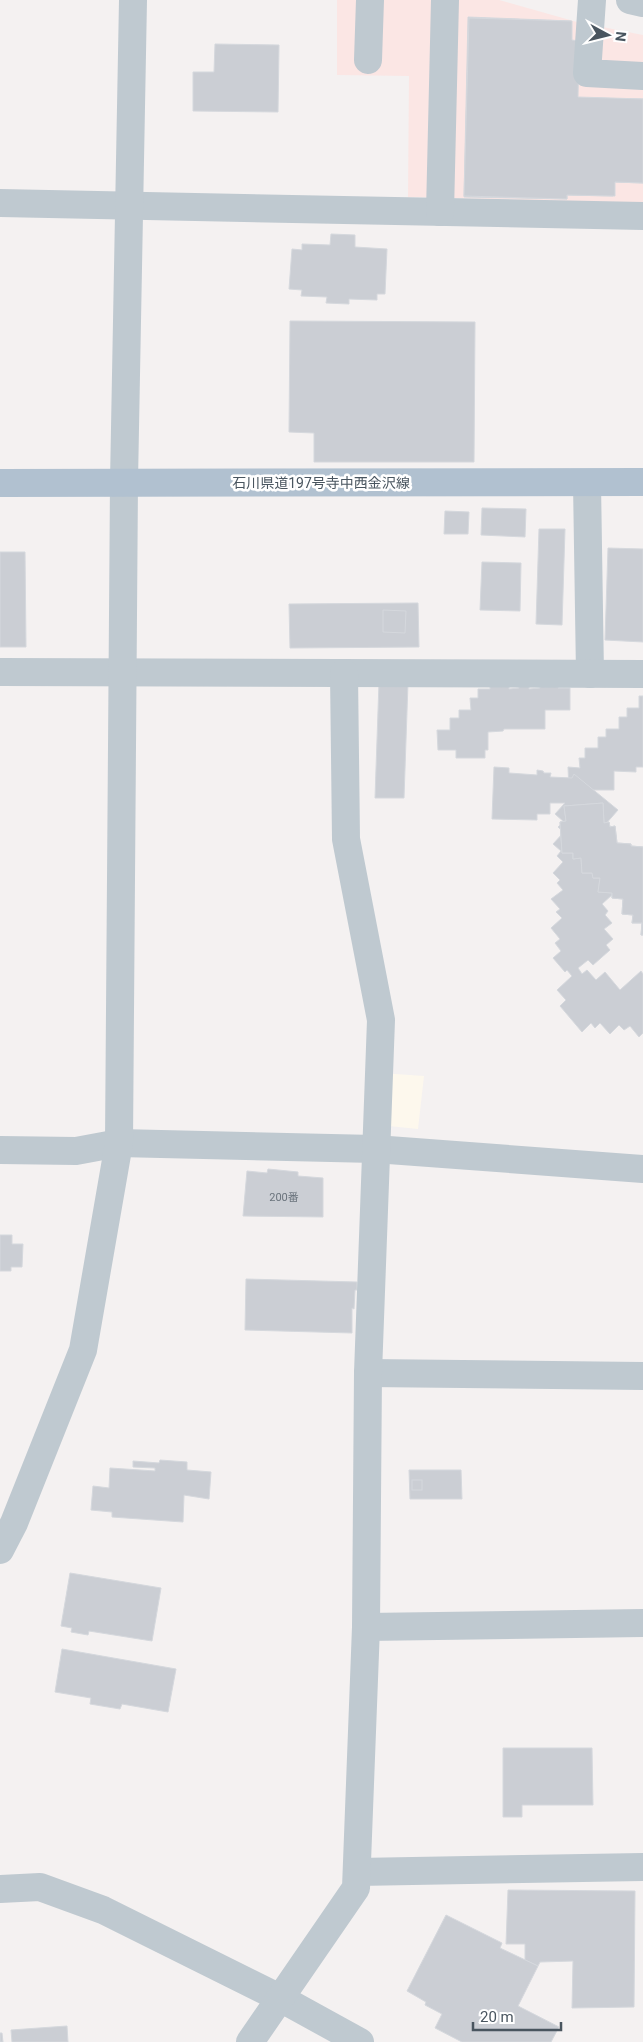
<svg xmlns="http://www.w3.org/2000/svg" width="643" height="2042" viewBox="0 0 643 2042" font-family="Roboto,'Noto Sans JP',sans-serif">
	<rect width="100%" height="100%" fill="#f4f1f1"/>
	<!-- commercial -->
	<path fill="#fdf8ed" d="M381 1073 424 1076 418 1129 379 1125Z"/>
	<!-- medical -->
	<path fill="#fbe6e4" d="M337 0H499L577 22 643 35V203L408 197 409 76 337 75Z"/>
	<!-- building -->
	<g fill="#cbced4" stroke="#d5d8dd">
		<path d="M468 17 571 21V41H579L577 107H591V98L643 99V183L614 182 613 196 567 195V199L464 197Z"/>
		<path d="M469 18 572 21V40L579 41 578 97 643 99V183L615 182V196L567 195V199L464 196Z"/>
		<path d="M215 44 279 45 278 112 193 111V72H214Z"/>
		<path d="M331 234 355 235V247L387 249 385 294H377V300L349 299V304L326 303 327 297 301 296 302 290 289 289 292 249 302 250V244L330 245Z"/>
		<path d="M290 321 475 322 474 462H314V433L289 432Z"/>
		<path d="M482 508 526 509 525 537 481 535Z"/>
		<path d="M445 511 469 512 468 534H444Z"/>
		<path d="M539 529H565L562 625 536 624Z"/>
		<path d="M608 548 643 549V642L605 640Z"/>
		<path d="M0 552H25L26 647H0Z"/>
		<path d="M482 562 521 563 520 611 480 610Z"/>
		<path d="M418 603 419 647 290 648 289 604Z"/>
		<path d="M383 610 406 611 405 633 383 632Z"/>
		<path d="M379 682 408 683 404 798H375Z"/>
		<path d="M519 683 529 684V689L540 688V684L558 683V688H570V710H545V729H504L503 731 488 732V750H485V758H456V750H438L437 730H450V718H459V710H471L470 698H478V689H490V684H509V689L519 688Z"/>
		<path d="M639 696H643V767H636V772L614 771V790H569L568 767 580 768 579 758H585V748H598V737H606V729H619V717H627V708H639Z"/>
		<path d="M494 767 509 768V773L537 775V770L543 771 544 773H551L550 777 572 778 574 774 618 810 604 826 614 835 603 846 612 854 609 857 616 865V875L605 884 613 894 602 904 608 911 605 915 612 923 604 929 613 939 606 945 610 950 593 965 588 960 578 968 582 974 587 970 596 980 605 972 620 990 641 971 643 974V1033L639 1037 630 1026 624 1030 619 1025 610 1034 600 1023 595 1028 591 1023 582 1032 560 1006 566 1000 557 990 572 976 567 970 565 972 553 958 561 951 555 943 560 939 551 928 562 918 556 912 560 909 551 899 563 890 557 883 560 880 553 873 563 862 557 856 561 851 553 844 564 832 558 827 564 822 555 814 565 803H550V814H537V820L492 819Z"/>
		<path d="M603 803 604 823 609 822 610 827 615 826 617 843 631 844V846L643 847V935H641L642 923H632L633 915 622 914 623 899 612 898V893L598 892 600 878H593L592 873H582L581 858 573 859V853H562L560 822 566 821 564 806Z"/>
		<path d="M603 803 604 823 609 822 610 827 615 826 617 843 631 844V846L643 847V935H641L642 923H632L633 915 622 914 623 899 612 898V893L598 892 600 878H593L592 873H582L581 858 573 859V853H562L560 822 566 821 564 806Z"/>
		<path d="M268 1169 298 1172V1176L323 1178V1217L243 1216 247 1171 267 1173Z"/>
		<path d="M0 1235H12V1244H23L22 1267H11V1271H0Z"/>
		<path d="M246 1279 357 1282V1290H355L354 1309 352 1308V1333L245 1330Z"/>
		<path d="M160 1460 187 1462V1470L211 1472 209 1499 184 1495 183 1522 112 1517V1512L91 1510 93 1486 109 1488 110 1468 155 1471V1468L133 1467V1461L159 1463Z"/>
		<path d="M409 1470H461L462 1499H410Z"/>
		<rect x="412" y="1480" width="10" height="10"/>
		<path d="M70 1573 161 1588 152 1641 89 1631 88 1635 71 1632 72 1628 61 1626Z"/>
		<path d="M62 1649 176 1669 168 1712 122 1704 120 1709 90 1704 91 1698 55 1692Z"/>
		<path d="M503 1748H592L593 1805H522V1817H503Z"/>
		<path d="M508 1890 635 1891 634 2007 572 2008 573 1961 540 1962 538 1966 525 1960V1944H506Z"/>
		<path d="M446 1915 502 1943 500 1948 538 1966 518 2006 559 2027 551 2042H462L435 2028 442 2014 425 2005 426 2002 407 1991Z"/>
		<path d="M67 2026 68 2042H12L11 2030Z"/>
		<path d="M0 2033H2L3 2042H0Z"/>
	</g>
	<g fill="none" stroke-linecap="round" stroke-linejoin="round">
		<!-- minor -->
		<g stroke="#bfc9d0" stroke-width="28">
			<path d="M592 0 587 73 643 76"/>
			<path d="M630 0 643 3"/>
			<path d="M368 60 370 0"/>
			<path d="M0 203 643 216"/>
			<path d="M440 212 445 0"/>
			<path d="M587 483 590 674"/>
			<path d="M0 672 643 674"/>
			<path d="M0 1150 76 1151 119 1143 375 1149 643 1169"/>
			<path d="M368 1373 643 1376"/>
			<path d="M0 1550 14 1523 83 1350 119 1143 124 482 133 0"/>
			<path d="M366 1627 643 1623"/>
			<path d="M357 1872 643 1867"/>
			<path d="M0 1889 40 1887 103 1910 280 1998 360 2042"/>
			<path d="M250 2042 356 1888 366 1627 368 1373 381 1020 346 839 344 673"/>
		</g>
		<!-- major -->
		<path stroke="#b1c1d0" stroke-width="28" d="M0 483 643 482"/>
	</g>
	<g text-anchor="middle" stroke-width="5" stroke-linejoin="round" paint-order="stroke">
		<!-- number labels -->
		<g font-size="11" fill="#6a737c">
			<text x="284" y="1201">200番</text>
		</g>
		<!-- street labels -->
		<g font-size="14" fill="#49555f" stroke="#fff">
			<text x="321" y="488">石川県道197号寺中西金沢線</text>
		</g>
	</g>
	<!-- north arrow -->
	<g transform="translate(608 35) rotate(97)" stroke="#ffffff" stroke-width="4" paint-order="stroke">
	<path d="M0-4L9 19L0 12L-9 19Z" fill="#49555f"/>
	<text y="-8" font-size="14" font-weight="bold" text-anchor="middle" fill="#49555f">N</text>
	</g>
	<!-- scale -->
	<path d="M473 2022v8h88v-8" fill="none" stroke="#49555f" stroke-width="2.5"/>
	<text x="480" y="2022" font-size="15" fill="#49555f" stroke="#ffffff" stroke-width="4" paint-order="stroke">20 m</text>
</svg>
